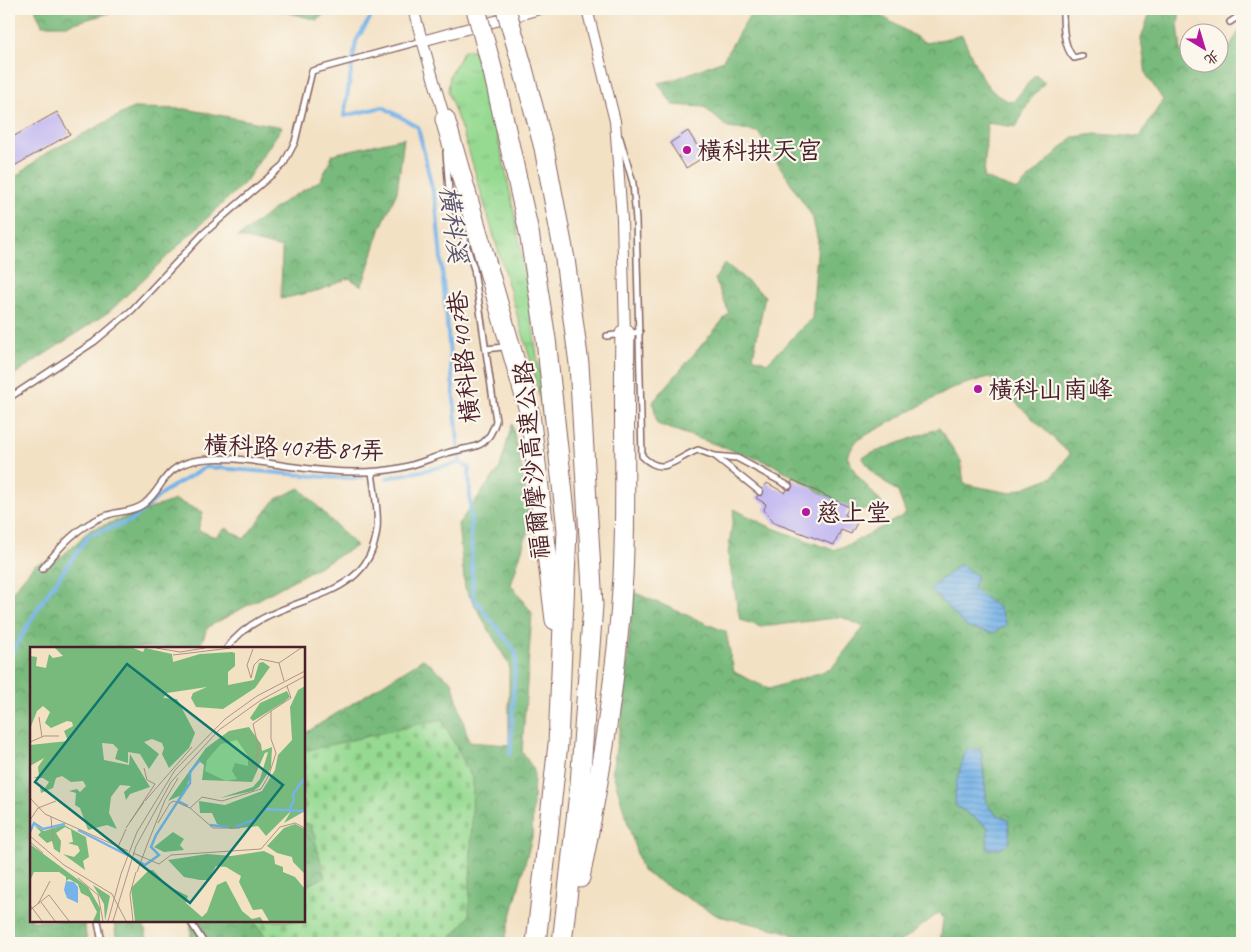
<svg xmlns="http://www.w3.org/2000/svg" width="1251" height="952" viewBox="0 0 1251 952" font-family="Caveat,'LXGW WenKai TC',sans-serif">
	<defs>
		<pattern id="grass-tufts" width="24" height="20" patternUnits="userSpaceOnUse" patternTransform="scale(1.25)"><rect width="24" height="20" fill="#96da92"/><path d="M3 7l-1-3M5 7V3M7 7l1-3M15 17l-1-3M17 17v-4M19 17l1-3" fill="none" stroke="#83bb7e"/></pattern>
		<pattern id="forest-crowns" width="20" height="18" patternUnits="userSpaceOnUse" patternTransform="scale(1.25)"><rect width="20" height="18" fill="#78ba7c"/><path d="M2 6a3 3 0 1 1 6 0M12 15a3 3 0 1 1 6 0" fill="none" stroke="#649766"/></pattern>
		<pattern id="cemetery-stones" width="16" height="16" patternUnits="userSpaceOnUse" patternTransform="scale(1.25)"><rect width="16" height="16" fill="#96da92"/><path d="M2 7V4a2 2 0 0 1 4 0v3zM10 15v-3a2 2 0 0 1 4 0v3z" fill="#83bb7e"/></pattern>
		<pattern id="water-rules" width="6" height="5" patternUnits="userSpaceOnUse" patternTransform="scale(1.25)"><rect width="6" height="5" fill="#76b3e8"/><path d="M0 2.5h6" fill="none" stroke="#6391bc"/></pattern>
	</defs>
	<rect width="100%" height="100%" fill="#fbf7ec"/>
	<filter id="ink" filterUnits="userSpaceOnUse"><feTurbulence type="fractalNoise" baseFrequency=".02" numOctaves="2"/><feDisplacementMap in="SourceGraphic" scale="10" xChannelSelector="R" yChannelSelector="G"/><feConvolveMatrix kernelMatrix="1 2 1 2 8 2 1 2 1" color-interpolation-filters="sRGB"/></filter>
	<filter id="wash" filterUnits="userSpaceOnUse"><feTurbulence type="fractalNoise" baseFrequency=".0096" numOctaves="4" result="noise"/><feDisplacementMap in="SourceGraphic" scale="20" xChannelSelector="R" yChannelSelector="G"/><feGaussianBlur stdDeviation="1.12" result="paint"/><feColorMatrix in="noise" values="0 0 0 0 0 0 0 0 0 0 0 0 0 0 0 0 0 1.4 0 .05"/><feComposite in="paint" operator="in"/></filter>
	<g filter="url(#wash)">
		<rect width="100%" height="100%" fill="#f3e1c4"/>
		<!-- grass -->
		<path fill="url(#grass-tufts)" stroke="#707c5e" d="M464 50H473C514 174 530 303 547 432L534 372 467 145 448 92 450 75Z"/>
		<!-- forest -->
		<g fill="url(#forest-crowns)" stroke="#616c54" fill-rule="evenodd">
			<path d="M35 9H124L67 25H42Z"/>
			<path d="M275 9H331L317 20Z"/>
			<path d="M753 9H870L926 43 962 35C974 59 984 97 1013 102L1035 75 1045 82 1030 100 1016 127 987 123 984 178 1017 190 1073 137 1096 134 1139 137 1163 100 1146 74 1141 39 1151 9H1180L1178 24 1181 53H1188V62H1218L1219 52 1227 51 1242 26V943H940L943 919 940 912 899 943H811L784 931 718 916 642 871 612 770 623 712 633 592 726 632 734 672 769 689 831 669 864 627 842 617 762 627 740 620 728 555 734 509 770 527 833 550 850 544 906 514 898 492 873 473 862 457 939 428 961 461 964 484 1010 493 1052 477 1070 454 989 377 955 387 857 440 847 456 856 474 887 509 850 510 772 464 657 424 653 402 729 313 715 279 725 263 765 296 753 357 767 363 812 318 818 241 812 216 758 132 728 128 704 107 673 105 658 83 673 80 723 60ZM976 576 972 589 999 608 1006 625 930 589ZM981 750 987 804 994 813 988 827 955 805Z"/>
			<path d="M133 108 186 109 282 127 246 181 110 311 9 378V287L13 284V235L9 207V182L43 155Z"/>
			<path d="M404 138 397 192 381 227 362 286 349 278 320 290 281 299 282 248 238 237 283 202 321 180 333 154Z"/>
			<path d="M512 424 524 479 530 523 511 585 532 613 522 752 534 770 532 837 504 943H191V921H304V734L423 659 452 682 469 742 509 745V665L465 588 458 524 500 468Z"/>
			<path d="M300 488 356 546 208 627 199 648H31V921H84L87 943H9V596L34 565 61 557 90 530 175 500 203 512 198 530 215 537 226 528 244 539 276 499Z"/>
			<path d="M114 921H143L148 943H117Z"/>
		</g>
		<!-- cemetery -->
		<path fill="url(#cemetery-stones)" stroke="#707c5e" d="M442 719 473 780 469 916 448 943H270L254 921H304V887L325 877 311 825 304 823V751Z"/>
		<!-- water -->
		<g fill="url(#water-rules)" stroke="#60698a">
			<path d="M960 564 977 576 973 589 999 608 1007 625 993 633 968 628 930 589Z"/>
			<path d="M966 749 981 750 987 804 994 813 1008 820 1010 842 1000 849H987L988 827 955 805 956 784Z"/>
		</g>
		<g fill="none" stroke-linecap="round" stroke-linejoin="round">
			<!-- stream -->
			<g stroke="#76b3e8" stroke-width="4">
				<path d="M435 9H447"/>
				<path d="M460 463 469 467 473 597 516 652 510 754"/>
				<path d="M387 478 460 463 436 205 418 127 383 107 344 116 356 41 374 12 394 9"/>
				<path d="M9 658 41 603 89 535 131 521 165 491 206 467 338 478H362"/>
			</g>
		</g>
		<g id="blocks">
			<!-- building -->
			<g fill="#bdb3f2">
				<path d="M57 112 70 134 9 169V139Z"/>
				<path d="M688 131 704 157 686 168 670 143Z"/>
				<path d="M793 480 849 507 845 515 858 521 851 534 841 530 834 545 774 523 764 510 766 504 756 498 767 483 785 493Z"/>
			</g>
		</g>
	</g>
	<g filter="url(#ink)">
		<use href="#blocks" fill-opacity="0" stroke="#856361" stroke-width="1"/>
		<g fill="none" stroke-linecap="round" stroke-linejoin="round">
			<defs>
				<g id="lane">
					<path d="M1063 9C1063 24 1063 47 1074 58L1082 56"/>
					<path d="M1230 22 1242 14"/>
					<path d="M620 138 633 183 636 220 642 456C664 478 675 458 698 450L715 456 760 492"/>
					<path d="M607 336 640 332"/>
					<path d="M486 349 503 347"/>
					<path d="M9 398 94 342 132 310 204 233 283 165 295 142 312 71 422 41"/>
					<path d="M715 456 737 458 789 486"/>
					<path d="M42 569C60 547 79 524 108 515 119 511 134 512 144 504 165 487 161 469 193 461 226 454 262 463 295 467 328 472 367 475 400 468 416 465 431 458 447 453 473 445 486 452 496 421L474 269 449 191 446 152"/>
					<path d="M227 648C271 588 368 612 377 529 379 511 374 490 372 472"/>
					<path d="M98 921 102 943"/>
					<path d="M190 921 204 943"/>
				</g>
				<g id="street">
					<path d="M413 9 445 119"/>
					<path d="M587 9 615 121 622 220 625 334"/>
					<path d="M422 41 540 9"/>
				</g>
				<g id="highway">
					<path d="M522 65 544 148 565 259 579 364 593 605 580 784 562 943"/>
					<path d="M493 72 529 232 546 339 567 530 558 744 536 943"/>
					<path d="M445 119 530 414 555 620"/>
					<path d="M580 878C600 778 617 678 623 576 627 495 623 415 625 334"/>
				</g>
			</defs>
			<!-- lane casing -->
			<use href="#lane" stroke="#856361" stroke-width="8"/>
			<!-- street casing -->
			<use href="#street" stroke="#856361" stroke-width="12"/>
			<!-- highway casing -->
			<use href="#highway" stroke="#856361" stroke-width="21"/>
			<!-- lane -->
			<use href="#lane" stroke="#fff" stroke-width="5"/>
			<!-- street -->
			<use href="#street" stroke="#fff" stroke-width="10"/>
			<!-- highway -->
			<use href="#highway" stroke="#fff" stroke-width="19"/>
			<defs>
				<g id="highway-bridge">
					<path d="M476 9 493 72"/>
					<path d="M506 9 522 65"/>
				</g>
			</defs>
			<!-- highway-bridge casing -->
			<use href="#highway-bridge" stroke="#856361" stroke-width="21" stroke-linecap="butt"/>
			<!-- highway-bridge -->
			<use href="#highway-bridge" stroke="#fff" stroke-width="19"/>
		</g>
	</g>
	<!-- markers -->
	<g fill="#b5179e" stroke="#fbf7ec" stroke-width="2">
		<circle cx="687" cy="150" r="5"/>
		<circle cx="978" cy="389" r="5"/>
		<circle cx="806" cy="512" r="5"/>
	</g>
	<g text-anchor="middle" stroke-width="4.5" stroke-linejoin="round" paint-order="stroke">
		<!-- poi labels -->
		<g font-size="25" fill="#4a1f2b" stroke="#fbf7ec" text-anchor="start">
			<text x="697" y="159">橫科拱天宮</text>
			<text x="988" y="398">橫科山南峰</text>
			<text x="816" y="521">慈上堂</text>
		</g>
		<!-- street labels -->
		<g font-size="25" fill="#4a1f2b" stroke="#fbf7ec">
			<text transform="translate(463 357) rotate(-96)" y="9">橫科路407巷</text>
			<text transform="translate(294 447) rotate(2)" y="9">橫科路407巷81弄</text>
			<text transform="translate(531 460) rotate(-95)" y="9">福爾摩沙高速公路</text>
		</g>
		<!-- water labels -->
		<g font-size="26" font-style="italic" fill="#59536d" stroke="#fbf7ec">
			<text transform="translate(454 224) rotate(83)" y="9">橫科溪</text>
		</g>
	</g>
	<!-- overview -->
	<g transform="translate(30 647)">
		<rect width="275" height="275" fill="#f3e1c4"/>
		<path d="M25 1H103L113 5 115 1 142 7 143 15 170 7 202 5 205 6V19L198 25V38L224 33 229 16 233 15 240 20 225 41 193 62 166 60 161 51 163 46 177 40 137 46 133 51 147 52 165 86 159 101 139 121 132 107 134 101 132 96 122 92 114 95 129 107 119 122 110 107 98 105V116L85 112 88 102 83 97 72 96 74 113 99 118 100 107 120 140 100 147 96 153 94 145 101 139 90 138 81 150 79 166 87 182 77 178 58 183 50 161 45 158 46 146 39 144 47 142 50 145 56 139 53 134 41 135 32 129 26 131 23 141 11 146 10 140 15 141 19 135 13 131H3L9 129 8 120 14 111 0 119V98L38 94 34 84 43 79 42 75 37 74 21 81 15 76 20 65 13 59 7 64 0 82V9L7 10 6 19 16 21 19 7 23 11 33 9ZM275 39V164L254 176 261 164 236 189 228 179 201 182 187 177 182 166H170L169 154 195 158 232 144 245 123 248 108 262 93 260 60 268 43ZM257 44 260 50 254 55 223 74 220 71 230 56ZM219 80 231 97 232 104 242 100 241 121 229 140 223 144 190 151 223 140 230 132 238 105 235 106 222 135 172 133 174 118 169 114 162 124 154 147 138 154 176 101 199 84ZM265 177 275 182V227L263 215 262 210 247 206 237 199 254 181ZM4 178 14 184 34 178 56 190 59 210 53 214 55 223 33 207 44 210 50 204 48 199 38 196 43 195 41 183 35 180 26 186 31 194 30 206 24 202 22 194 17 196 8 188 11 185ZM143 185 154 192 150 198 154 203 134 205 124 200ZM0 197 58 240 70 261V274H63L67 265 59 250 51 246 48 237 39 232 36 234V230L29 225H4L0 234ZM234 204 244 209 245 217 253 220V225L265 230 275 242V274H239L232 262 223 263 209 235 211 229 196 220 186 219 178 233H170L154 230 138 213 177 207 201 209ZM119 223H123L138 239 158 249 156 256 172 270 177 265 187 238 196 234 212 264 222 272 230 270 233 274H105L101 241ZM63 238 80 249 75 274 74 257Z" fill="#78ba7c"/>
		<path d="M207 93 218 109V119L205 116 202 124 207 132 196 134 175 124 177 113 191 97Z" fill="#96da92"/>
		<path d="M36 234 44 235 48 240V256L37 251 34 243Z" fill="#76b3e8"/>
		<path fill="none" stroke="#76b3e8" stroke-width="2.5" d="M148 154 160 136V125L170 113M260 162 264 153 263 147 275 131M180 178 198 180M205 180 228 171 234 162 275 164M48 183 97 208M0 185 4 176 13 182 35 177M103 211 115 218 129 208 121 200 126 188 148 154 158 159"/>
		<path fill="none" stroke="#af9387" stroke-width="1" d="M126 1 150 5 175 1M223 2 217 18 221 31 224 18 230 12 249 16M143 8 201 1M254 34 249 16 271 1M9 70 12 90M0 95 14 89H29M226 124 228 98 223 77 241 64M0 151 15 167 98 204M115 154 162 100M160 161 172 150 192 154 231 142 239 128 246 106 241 92V64L261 51 257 39M21 170 23 195M0 173 8 161 26 154M100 175 114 155M128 176 140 156 144 154 160 161 183 181H210M96 181 125 137 117 133 114 121M0 189 34 218 82 247 96 274M0 195 13 206M117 198 135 153 148 131M88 200 96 182M103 206 129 217 141 208 231 202 250 180 265 176 275 181M107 225 117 198M48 231 68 248 73 274M11 255 25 274M8 257 20 234M0 258 12 274M0 263 19 248 39 274M78 274 91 227 107 185 145 123 195 72 227 49 275 24M83 274 106 199 141 135 189 83 231 53 275 29M103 274 100 247 106 225"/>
		<path fill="#0f766e" fill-opacity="0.15" stroke="#0f766e" stroke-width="2.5" d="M97 17 253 138 160 256 5 135Z"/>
		<rect width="275" height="275" fill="none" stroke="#4a1f2b" stroke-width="2.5"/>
	</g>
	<!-- margin -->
	<rect width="1251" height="952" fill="none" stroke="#fbf7ec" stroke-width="30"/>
	<!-- north arrow -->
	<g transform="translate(1204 48) rotate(142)"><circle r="24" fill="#fbf7ec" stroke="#b4a19f"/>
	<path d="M0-4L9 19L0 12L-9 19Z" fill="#b5179e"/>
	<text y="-8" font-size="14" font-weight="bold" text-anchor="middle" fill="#4a1f2b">北</text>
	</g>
</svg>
